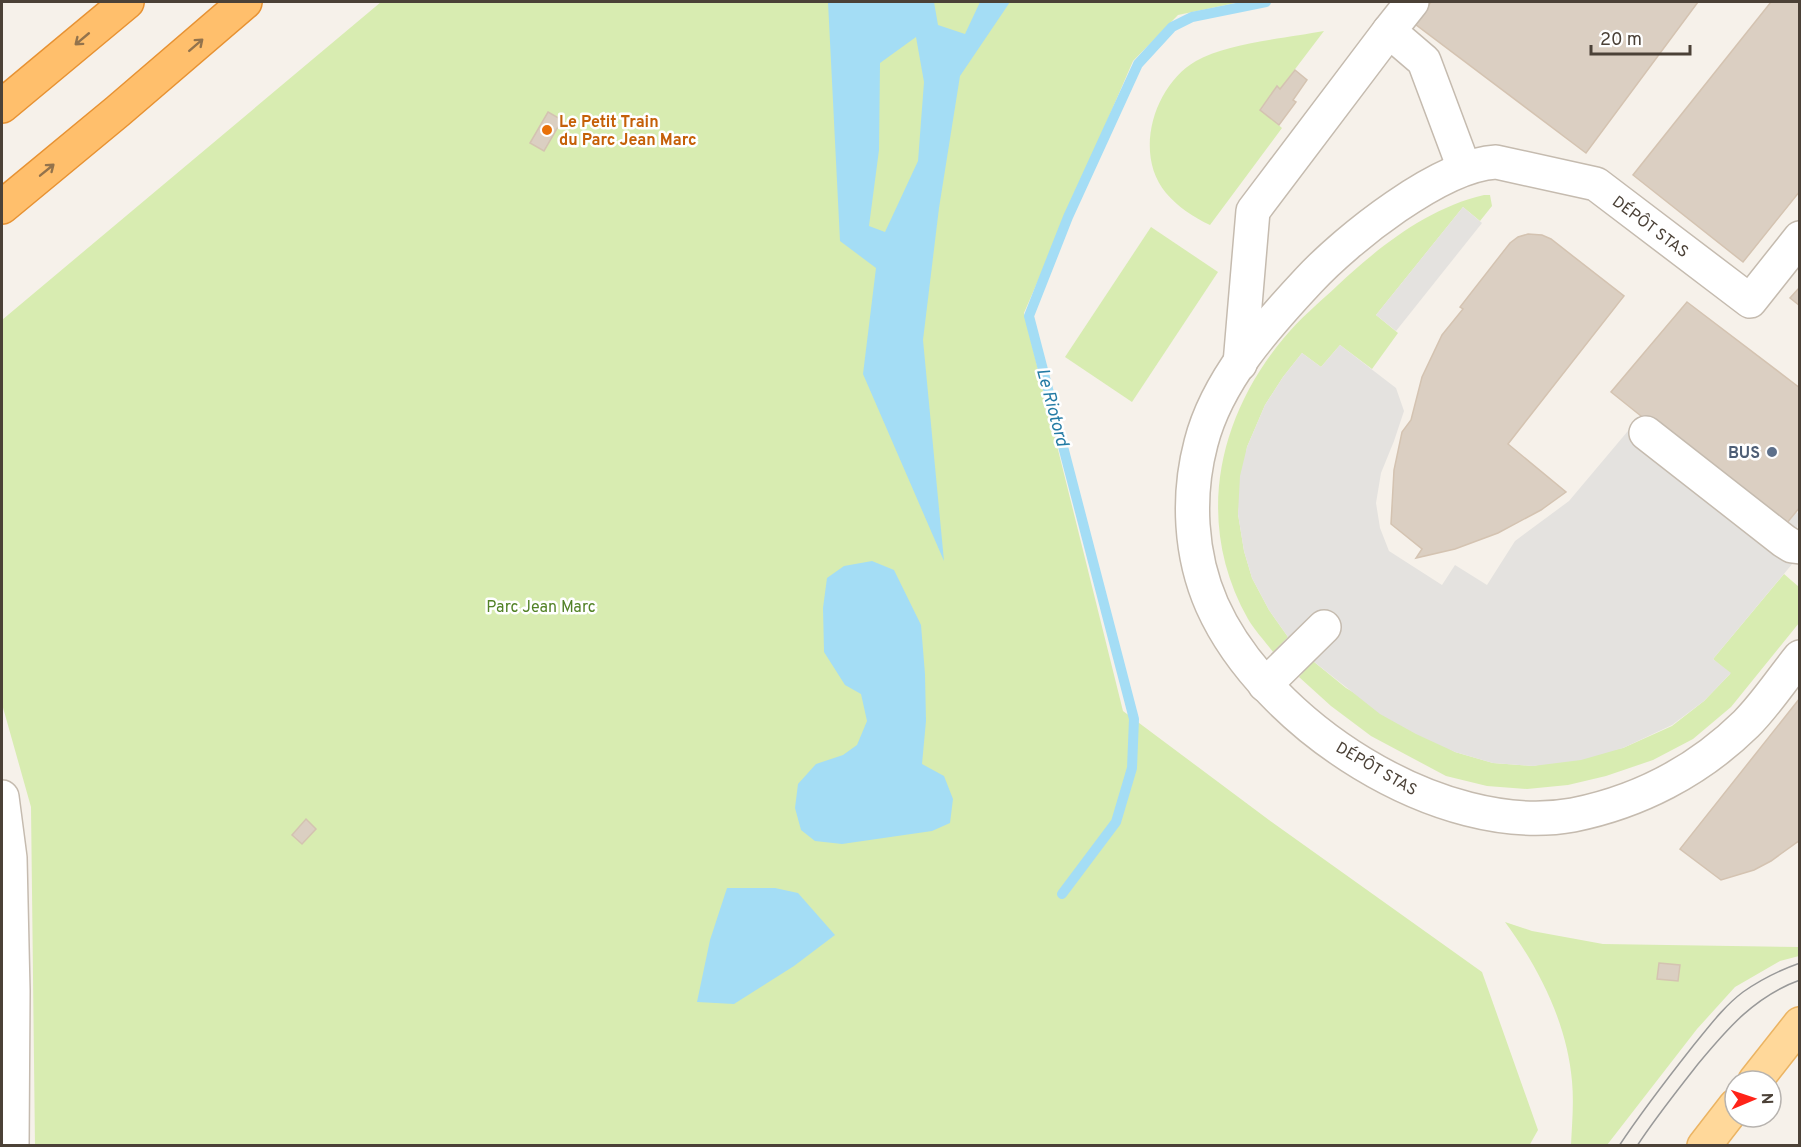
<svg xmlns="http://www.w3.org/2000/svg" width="1801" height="1147" viewBox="0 0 1801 1147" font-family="Overpass,sans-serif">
	<rect width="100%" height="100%" fill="#f6f1ea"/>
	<!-- green -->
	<g fill="#d8ecb1">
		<path d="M381 2H1240L1178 15 1133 61 1024 313 1123 711 1269 820 1482 972 1538 1130 1529 1146 35 1145 31 807 2 704V320Z"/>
		<path d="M1324 31 1280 89 1277 87 1260 109 1282 128 1210 225C1193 217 1178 207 1166 193 1133 154 1154 85 1196 61 1227 43 1287 38 1324 31Z"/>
		<path d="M1484 195H1490L1492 206 1480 221 1463 207 1376 315 1398 333 1372 369 1340 345 1321 367 1302 353 1283 377 1265 405 1247 447 1238 514 1244 551 1252 578 1269 610 1288 637 1273 652C1265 641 1255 631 1248 619 1195 525 1216 420 1283 339 1299 319 1320 302 1338 285 1380 246 1428 208 1484 195Z"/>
		<path d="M1151 227 1218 272 1132 402 1065 357Z"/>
		<path d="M1784 574 1799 587V623L1731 707 1693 739 1653 760 1606 776 1568 785 1527 789 1487 786 1446 776 1371 736 1331 706 1299 677 1313 661 1346 688 1455 752 1493 763 1533 766 1623 748 1672 726 1704 701 1730 674 1713 659Z"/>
		<path d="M1505 922 1532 931 1603 944 1799 947V956L1780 961 1735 987 1697 1029 1607 1145H1571C1572 1124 1574 1103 1572 1081 1567 1023 1539 968 1505 922Z"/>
	</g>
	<!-- parking -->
	<g fill="#e4e2df">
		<path d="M1463 207 1482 223 1396 331 1376 315Z"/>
		<path d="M1340 345 1396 388 1404 411 1394 441 1381 473 1376 503 1380 528 1389 551 1442 585 1455 565 1487 585 1515 541 1569 501 1654 400 1799 514 1793 563 1713 659 1731 673 1704 701 1672 725 1623 748 1581 760 1533 766 1493 763 1455 752 1416 734 1380 714 1313 661 1288 637 1269 610 1252 578 1244 551 1238 514 1240 476 1247 447 1265 405 1283 377 1302 353 1321 367Z"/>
	</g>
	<!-- water -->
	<g fill="#a4ddf5" fill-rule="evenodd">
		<path d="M828 2H934L938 25 965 34 980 2H1010L960 76 939 208 923 340 944 561 863 374 876 268 840 241ZM916 37 924 82 918 161 885 232 869 226 879 150 880 63Z"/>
		<path d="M872 561 894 570 921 625 925 674 926 721 922 764 944 776 953 799 950 823 932 831 842 844 815 841 801 830 795 808 798 784 816 764 843 755 857 745 867 721 861 694 845 685 824 652 823 608 827 578 844 566Z"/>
		<path d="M727 888H775L798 893 835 935 794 966 734 1004 697 1002 710 940Z"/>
	</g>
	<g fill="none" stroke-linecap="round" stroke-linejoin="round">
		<!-- stream -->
		<path stroke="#a4ddf5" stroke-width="10" d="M1062 894 1116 822 1132 768 1134 719 1029 316 1068 217 1138 64 1172 27 1192 17 1266 2"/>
	</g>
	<!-- building -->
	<g fill="#dbcfc2" stroke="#d4c3b1" stroke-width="1.5">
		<path d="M1431 2H1698L1586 153 1415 24Z"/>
		<path d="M1771 2H1800V191L1743 262 1633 175Z"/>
		<path d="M1295 70 1307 80 1293 100 1296 102 1279 125 1260 110 1277 86 1280 89Z"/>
		<path d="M548 112 562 120 544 151 530 143Z"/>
		<path d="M1528 234 1542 235 1551 239 1624 296 1508 444 1566 492 1541 510 1498 533 1455 549 1416 558 1422 549 1391 524 1394 470 1402 432 1411 420 1422 377 1442 335 1463 309 1460 307 1510 243 1518 237Z"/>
		<path d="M1800 287V306L1790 298Z"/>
		<path d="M1687 302 1800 388V507L1782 529 1611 392Z"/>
		<path d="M1800 698V840L1771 861 1754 870 1721 880 1680 849Z"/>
		<path d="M306 819 316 829 302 844 292 835Z"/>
		<path d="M1659 963 1680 965 1678 981 1657 979Z"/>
	</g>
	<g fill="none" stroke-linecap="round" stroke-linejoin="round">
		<defs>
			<g id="minor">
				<path d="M1412 2 1389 31 1424 61 1464 168"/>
				<path d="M1800 238 1750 301 1596 184 1496 162C1440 165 1347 239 1309 280 1266 326 1217 380 1201 443 1187 496 1190 555 1212 605 1265 724 1440 839 1573 815 1638 802 1698 771 1746 724 1766 704 1782 679 1800 657"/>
				<path d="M1240 364 1253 211 1389 31"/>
				<path d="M1646 433 1784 541 1792 546 1800 547"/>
				<path d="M1265 685 1324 627"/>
				<path d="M2 797 10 858 13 991 12 1146"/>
			</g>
			<g id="major">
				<path d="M1755 1081 1800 1024"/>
				<path d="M1704 1146 1735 1106"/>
			</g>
			<g id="highway">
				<path d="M2 106 127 2"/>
				<path d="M2 207 118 111 245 2"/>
			</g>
		</defs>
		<!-- minor casing -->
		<use href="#minor" stroke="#c5bbaf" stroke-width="36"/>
		<!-- major casing -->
		<use href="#major" stroke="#ebb463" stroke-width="36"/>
		<!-- highway casing -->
		<use href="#highway" stroke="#e79233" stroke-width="36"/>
		<!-- minor -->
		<use href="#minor" stroke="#fff" stroke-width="33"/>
		<!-- major -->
		<use href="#major" stroke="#ffd89a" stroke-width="33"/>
		<!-- highway -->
		<use href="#highway" stroke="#ffbf6c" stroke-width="33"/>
		<!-- tram -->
		<g stroke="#999" stroke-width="1.5">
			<path d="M1619 1146C1642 1111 1667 1079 1693 1046 1708 1028 1723 1007 1743 992 1760 980 1780 970 1800 963"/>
			<path d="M1637 1146C1656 1117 1677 1091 1698 1064 1727 1029 1755 996 1800 980"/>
		</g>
	</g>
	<!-- one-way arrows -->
	<defs><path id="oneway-shaft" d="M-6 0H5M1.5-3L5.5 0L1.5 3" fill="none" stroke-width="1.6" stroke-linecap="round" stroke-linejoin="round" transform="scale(1.5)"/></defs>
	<g stroke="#93734c">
		<use href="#oneway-shaft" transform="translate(82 39) rotate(140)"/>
		<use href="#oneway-shaft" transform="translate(196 45) rotate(-41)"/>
		<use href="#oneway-shaft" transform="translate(47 170) rotate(-39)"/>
	</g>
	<!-- markers -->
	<circle fill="#e8710a" stroke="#fff" stroke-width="2" cx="547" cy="130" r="6"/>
	<circle fill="#5c6f8a" stroke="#fff" stroke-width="2" cx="1772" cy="452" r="6"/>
	<g text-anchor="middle" stroke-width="5" stroke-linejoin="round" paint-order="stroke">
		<!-- food labels -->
		<g font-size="16" font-weight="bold" fill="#c56008" stroke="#fff" text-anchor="start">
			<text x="559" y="127">Le Petit Train<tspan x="559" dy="18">du Parc Jean Marc</tspan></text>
		</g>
		<!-- street labels -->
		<g font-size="16" fill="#4b4137" stroke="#fff">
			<text transform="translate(1651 226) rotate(37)" y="6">DÉPÔT STAS</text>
			<text transform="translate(1377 768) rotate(30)" y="6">DÉPÔT STAS</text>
		</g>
		<!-- service labels -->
		<g font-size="16" font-weight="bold" fill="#4e5e75" stroke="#fff" text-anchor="end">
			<text x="1760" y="458">BUS</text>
		</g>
		<!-- park labels -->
		<g font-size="16" fill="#528226" stroke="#fff">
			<text x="541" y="612">Parc Jean Marc</text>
		</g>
		<!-- water labels -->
		<g font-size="18" font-style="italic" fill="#257ca5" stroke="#fff">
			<text transform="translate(1053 407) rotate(75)" y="6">Le Riotord</text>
		</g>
	</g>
	<!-- border -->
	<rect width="1801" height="1147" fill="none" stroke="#4b4137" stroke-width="6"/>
	<!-- north arrow -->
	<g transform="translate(1753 1099) rotate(88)"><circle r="28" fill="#ffffff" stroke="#b7b3af" stroke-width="1.5"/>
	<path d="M0-4.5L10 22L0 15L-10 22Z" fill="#ff2318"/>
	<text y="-9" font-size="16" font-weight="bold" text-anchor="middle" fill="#4b4137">N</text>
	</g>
	<!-- scale -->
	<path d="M1591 45v9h99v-9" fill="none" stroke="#4b4137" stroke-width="3"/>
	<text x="1600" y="45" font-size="18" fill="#4b4137" stroke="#ffffff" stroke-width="4.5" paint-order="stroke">20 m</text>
</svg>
